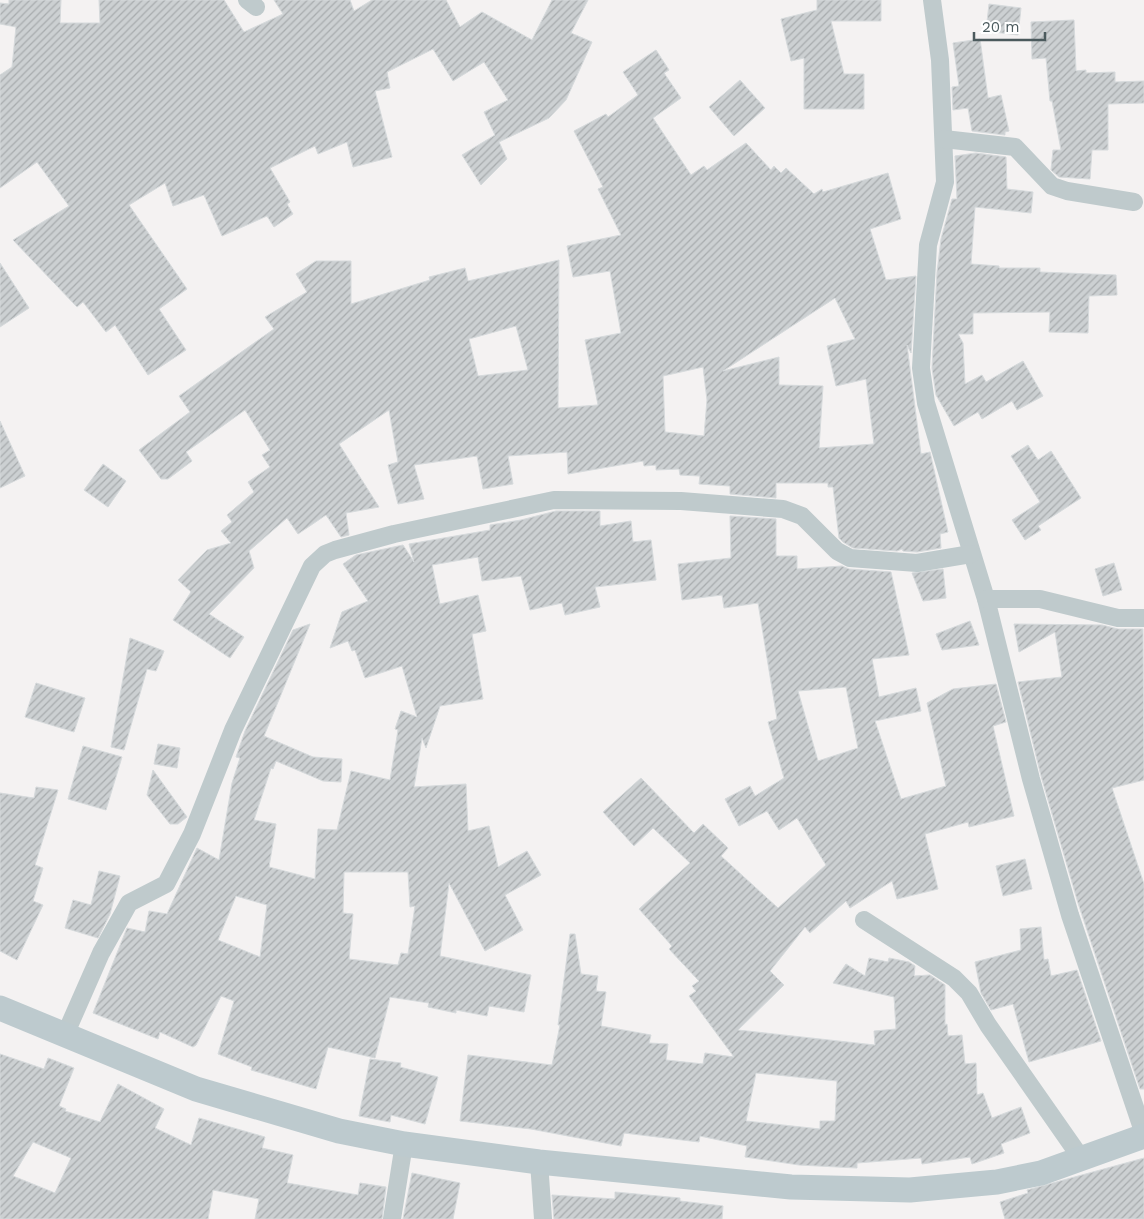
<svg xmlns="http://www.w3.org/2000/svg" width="1144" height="1219" viewBox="0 0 1144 1219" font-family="'Work Sans',sans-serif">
	<defs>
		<pattern id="building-hatch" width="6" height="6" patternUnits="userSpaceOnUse" patternTransform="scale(1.25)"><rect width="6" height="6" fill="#ccd0d2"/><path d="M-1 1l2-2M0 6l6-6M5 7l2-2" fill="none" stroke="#a8acae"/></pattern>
	</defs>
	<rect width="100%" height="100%" fill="#f4f2f2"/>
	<!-- building -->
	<g fill="url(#building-hatch)" stroke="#d6dadc" fill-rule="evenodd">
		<path d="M9 0H61L60 23H100L99 0H224L244 32 283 14 274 0H350L354 11 372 0H446L460 27 482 12 532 40 552 0H588L571 33 592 42 566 100 549 118 499 142 507 159 481 185 462 155 495 135 484 112 508 100 484 62 453 81 433 49 387 72 390 88 375 91 392 157 353 167 347 142 318 154 315 146 270 168 290 202 287 204 293 214 274 227 267 216 222 236 204 195 173 206 165 183 129 205 187 289 159 309 186 350 148 375 115 325 106 332 83 302 77 307 13 240 69 206 37 162 0 188V75L12 67 16 27 0 24V3L9 4Z"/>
		<path d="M817 0H881V21H831L844 74H864V109H804V58L791 61 781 19 817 10Z"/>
		<path d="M989 4 1021 8 1018 35 986 31Z"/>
		<path d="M1074 20 1076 71 1086 70V73L1115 72V82L1144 81V103L1108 104V150H1092L1090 179 1059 177 1051 170 1053 150H1061L1052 101H1050L1046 58 1032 59 1031 22Z"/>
		<path d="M980 39 988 98 1001 95 1009 131 1005 132V135L972 131 968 108 953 110 952 87 959 86 953 43Z"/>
		<path d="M656 50 669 70 664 73 681 98 653 118 691 175 704 166 707 170 746 143 771 170 774 166 781 173 786 168 814 194 822 189 823 192 888 173 901 219 870 229 886 280 916 276 911 353 907 345 921 454 930 452 948 532 940 534 941 548 917 552 903 551 902 549 897 551 853 548 843 542 839 538 833 487H828V483H776V498L730 494V486L699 484 700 476 680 475 679 469 656 470V465L644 466 643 461 568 474 567 452 508 456 513 484 483 489 477 456 414 465 424 499 398 504 388 465 398 462 389 410 339 444 379 507 346 513 349 535 341 537 326 515 298 534 287 518 249 551 254 568 209 614 244 637 230 658 173 620 191 592 178 580 207 550 231 543 221 531 232 522 227 515 254 492 248 482 270 467 262 455 270 450 245 410 186 452 192 461 168 479H161L139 450 190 412 179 396 274 329 265 317 307 292 296 274 316 261H351V304L430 280 429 277 465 268 468 281 559 260 558 408 598 405 585 340 621 333 610 271 573 277 567 246 621 235 598 189 603 187 574 131 606 114 608 117 638 95 623 72ZM835 298 855 339 827 346 836 386 866 379 874 444 819 448 823 386 779 385V357L723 371ZM516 326 528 370 478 376 469 339ZM703 367 707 400 704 436 665 432 663 376Z"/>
		<path d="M740 80 765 108 734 136 709 107Z"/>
		<path d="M976 153 1006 157 1007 189 1033 192 1031 213 975 207 971 264 999 266V268H1040V272L1116 275 1117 295 1089 296 1088 333 1049 332 1050 312 973 313V334H958L963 343 965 384 982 375 986 382 1023 361 1043 396 1017 410 1012 401 982 419 978 412 954 426 936 395 932 368 937 272 941 239 952 199H957L955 156Z"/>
		<path d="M0 263 29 308 0 327Z"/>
		<path d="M0 421 25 476 0 488Z"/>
		<path d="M1028 445 1038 460 1051 451 1081 498 1038 526 1041 530 1025 540 1012 520 1040 502 1011 456Z"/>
		<path d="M103 464 126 481 108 507 84 490Z"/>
		<path d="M556 511H600V526L631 521 633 542 651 540 656 580 595 587 600 607 565 615 562 603 530 610 521 576 482 581 478 557 432 565 440 604 478 595 486 631 472 634 483 699 440 706 426 748 422 738 414 787 466 784 468 831 489 826 498 867 527 851 541 875 505 895 523 930 485 951 449 883 440 956 531 975 524 1012 489 1006 487 1016 456 1010V1013L428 1007 429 1003 390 997 375 1058 328 1047 316 1089 251 1070 252 1067 218 1054 234 1001 221 996 196 1045 193 1047 160 1032 158 1039 93 1013 127 928 145 932 149 911 167 914 197 848 219 860 232 783 240 758 236 757 245 731 293 630 310 624 264 736 313 757 342 759 341 782 323 781 276 761 273 769 271 768 254 820 276 824 269 867 315 879 318 829 337 830 351 771 390 780 398 730 395 729 401 711 417 717 402 666 365 678 355 650 352 651 348 641 330 648 342 612 368 601 343 564 356 555 403 545 414 562 409 544 490 530V525L521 520ZM344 872H408L410 907 415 906 408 954 401 953 398 965 349 959 353 914 343 913ZM236 896 267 905 260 957 218 940Z"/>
		<path d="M730 516 776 519V556H797V569L842 566 849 569 891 572 909 655 872 659 879 697 916 688 921 711 875 721 901 799 946 786 927 703 953 689 996 684 1006 722 993 726 1014 816 969 827 968 822 925 834 938 889 897 899 892 881 850 908 846 901 810 933 805 927 770 971 784 985 738 1030 875 1045 874 1031 896 1029 894 997 833 983 846 964 865 976 869 958 888 962 889 958 909 962 915 966 914 976 930 975 945 985V1025L947 1024 948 1036 962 1035 965 1064 976 1063 977 1095 983 1093 992 1118 1021 1107 1030 1133 1001 1144 1004 1153 972 1164 970 1157 922 1164 921 1158 857 1163V1168L799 1165 745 1157 747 1146 700 1136 699 1142 624 1133 621 1146 531 1129 460 1121 468 1055 552 1065 560 1025H558L570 934H575L581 974 598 976 596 991 606 992 601 1026 651 1035 649 1043 668 1044 666 1060 703 1064 705 1053 734 1057 689 996 696 991 692 986 699 981 669 949 672 946 639 909 690 863 653 828 634 846 603 812 641 778 694 833 703 824 728 848 721 856 778 908 826 865 797 818 779 830 767 811 739 826 725 799 750 786 755 796 784 778 768 722 777 719 758 603 724 608 722 595 682 600 678 564 731 558ZM846 687 858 748 818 761 798 691ZM756 1073 837 1081 835 1121H820V1129L746 1121Z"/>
		<path d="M1114 563 1122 590 1103 596 1095 569Z"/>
		<path d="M943 569 946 598 923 601 912 573Z"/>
		<path d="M970 621 979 645 942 650 936 634Z"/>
		<path d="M1014 624 1102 625 1118 629H1143L1144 780 1112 788 1144 884V1089H1140L1078 903 1041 776 1018 682 1062 677 1055 632 1019 652Z"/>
		<path d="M130 638 164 651 156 671 147 669 124 750 111 747Z"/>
		<path d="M36 683 85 698 74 732 25 717Z"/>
		<path d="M158 744 180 748 177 768 154 764Z"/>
		<path d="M83 746 122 757 106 810 68 799Z"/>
		<path d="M153 770 187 817 178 824H170L147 795Z"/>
		<path d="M36 787 58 790 35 865 43 868 33 901 43 905 17 960 0 951V793L34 798Z"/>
		<path d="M1025 859 1032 889 1003 896 996 866Z"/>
		<path d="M99 871 120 876 110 914 98 938 65 928 73 900 91 905Z"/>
		<path d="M1041 927 1044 960 1048 959 1051 976 1077 970 1101 1041 1029 1062 1013 1004 991 1010 981 993 975 962 1021 950 1020 929Z"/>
		<path d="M0 1054 44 1069 48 1058 74 1068 59 1106 66 1109 65 1111 100 1122 118 1084 164 1109 155 1128 191 1145 199 1118 265 1137 262 1148 293 1155 287 1183 358 1195 360 1183 386 1187 382 1219H255L259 1199 213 1190 208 1219H0ZM33 1142 71 1158 55 1193 13 1176Z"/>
		<path d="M370 1059 401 1063 400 1067 438 1077 425 1124 391 1115 390 1122 359 1116Z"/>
		<path d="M1144 1158V1219H1005L1000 1202 1028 1193 1027 1190Z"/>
		<path d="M412 1173 460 1183 453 1219H403Z"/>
		<path d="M615 1192 680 1198V1201L723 1206 722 1219H554L552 1195 615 1199Z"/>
	</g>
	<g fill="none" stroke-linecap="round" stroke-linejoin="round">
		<!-- street -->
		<g stroke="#bfcacc" stroke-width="18">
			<path d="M247 0 256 7"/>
			<path d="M932 0 940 60 945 182 928 245 921 368 926 403 986 599 1031 779 1070 915 1144 1134"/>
			<path d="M944 139 1015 147 1052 186 1067 191 1134 202"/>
			<path d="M986 599H1040L1118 618H1144"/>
			<path d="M864 920 954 978 969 993 988 1025 1081 1158"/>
			<path d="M65 1035 101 953 129 903 166 884 192 834 233 730 312 566 325 554 335 550 394 534 554 500 681 501 783 509 802 516 837 551 850 558 917 563 971 554"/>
			<path d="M539 1162 543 1219"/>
			<path d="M392 1219 404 1144"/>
		</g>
		<!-- secondary -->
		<path stroke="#bdcace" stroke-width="25" d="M0 1008 196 1089 339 1131 404 1144 539 1162 791 1187 910 1190 997 1182 1041 1173 1144 1136"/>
	</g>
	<!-- scale -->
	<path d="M974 32v8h71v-8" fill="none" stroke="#4b5a5d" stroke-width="2.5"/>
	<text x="982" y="32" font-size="15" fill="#4b5a5d" stroke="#ffffff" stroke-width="4" paint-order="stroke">20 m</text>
</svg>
